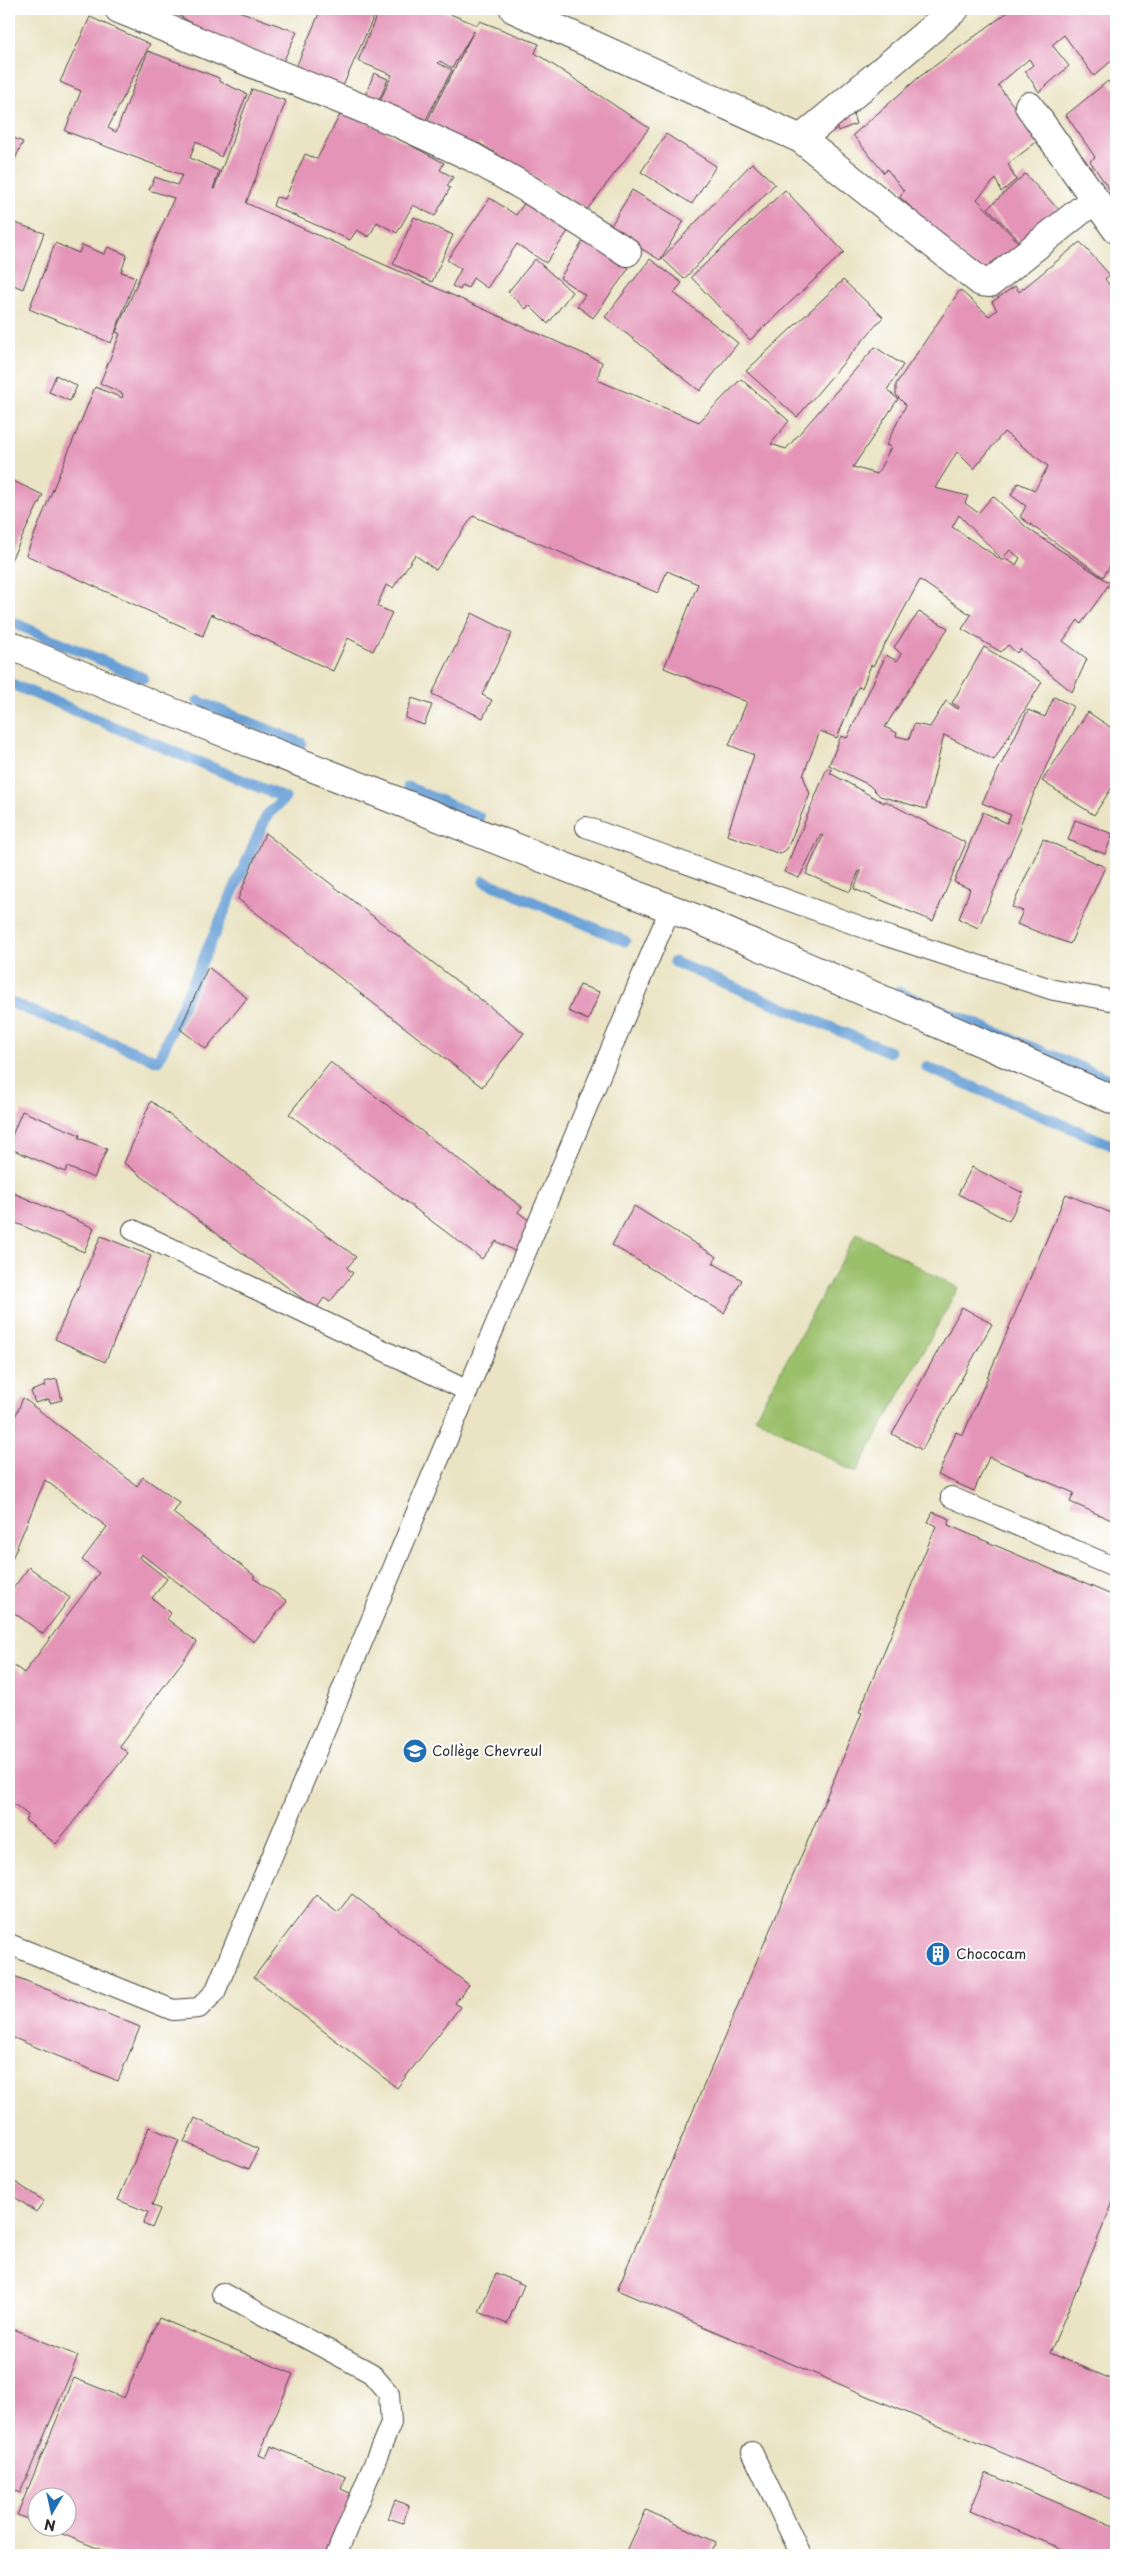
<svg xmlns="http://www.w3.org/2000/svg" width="1125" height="2564" viewBox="0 0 1125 2564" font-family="'Playpen Sans',sans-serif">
	<rect width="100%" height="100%" fill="#fff"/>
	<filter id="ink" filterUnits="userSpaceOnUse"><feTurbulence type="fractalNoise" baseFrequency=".02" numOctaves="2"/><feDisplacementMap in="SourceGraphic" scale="10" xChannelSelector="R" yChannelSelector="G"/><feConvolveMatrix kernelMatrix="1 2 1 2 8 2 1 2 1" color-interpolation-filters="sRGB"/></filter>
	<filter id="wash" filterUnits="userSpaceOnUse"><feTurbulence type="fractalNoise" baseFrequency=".0096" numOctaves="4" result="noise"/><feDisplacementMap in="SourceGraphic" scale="20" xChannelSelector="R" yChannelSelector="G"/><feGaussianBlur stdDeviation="1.12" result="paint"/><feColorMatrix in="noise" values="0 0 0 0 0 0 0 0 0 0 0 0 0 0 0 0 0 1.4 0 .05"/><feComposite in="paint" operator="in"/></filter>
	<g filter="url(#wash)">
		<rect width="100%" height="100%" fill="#eae4c4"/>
		<!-- green -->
		<path fill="#9ac06b" stroke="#62764b" d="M857 1233 958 1288 856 1473 755 1417Z"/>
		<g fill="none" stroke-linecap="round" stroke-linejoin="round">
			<!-- stream -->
			<g stroke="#679fd5" stroke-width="11">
				<path d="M9 621 143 678"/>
				<path d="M9 683 285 798 267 815 158 1061 9 1002"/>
				<path d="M198 701 301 743"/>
				<path d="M408 787 479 817"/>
				<path d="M484 881 625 941"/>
				<path d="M674 962 890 1052"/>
				<path d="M898 992 1116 1082"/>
				<path d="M926 1067 1116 1147"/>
			</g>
		</g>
		<g id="blocks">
			<!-- building -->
			<g fill="#e494b7" fill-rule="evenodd">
				<path d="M172 9H233L297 32 282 64 190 28 192 23 171 11Z"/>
				<path d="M321 9H377L339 95 293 74Z"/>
				<path d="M379 9H438L477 25 480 21 539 44 535 53 649 128 587 210 479 143 476 147 424 127 474 31 452 68 440 61 438 63 452 70 422 127 377 107 392 75 358 61Z"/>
				<path d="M1012 9H1116V57L1094 76 1064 35 1052 45 1069 66 1039 92 1025 71 1033 65 1029 59 998 85 1039 140 1008 164 1016 180 1001 192 996 179 977 199 1024 248 993 273 978 271 900 197 904 191 887 169 884 173 853 135 918 78Z"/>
				<path d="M90 17 150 44 108 128 116 132 148 51 219 78V81L247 94 221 157 196 141 190 158 219 171 213 189H214L252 89 286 101 246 203 602 362 597 380 699 422 741 379 789 421 771 444 786 449 875 347 903 365 887 390 898 399 853 467 877 474 891 447 886 445 906 405 896 395V384L960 290 989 316 997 310 992 302 1015 286 1019 292 1080 242 1110 275 1105 279 1116 293V537L1113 541 1116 544V556L1103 577 1020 517 1026 506 1011 495 1018 483 1035 490 1048 466 1004 432 974 469 957 452 935 488 968 496 965 503 978 513 993 496 1027 528 1110 583 1081 624 1078 620 1063 641 1087 659 1072 692 1020 649 1017 653 1008 645 1001 652 962 629 971 615 920 580 873 666 871 665 862 688 858 687 837 738 820 731 803 776 810 794 787 849 780 854 727 835 754 755 729 745 747 702 664 668 698 584 667 571 658 593 473 516 436 570 415 555 393 588 386 585 377 606 392 613 373 651 348 638 333 671 211 614 203 636 26 555 95 387 122 398 123 394 100 383 120 334 116 332 174 198 149 190 155 177 177 185 182 175 65 131 81 91 60 82ZM959 515 1002 559 1010 550 1020 558 1016 565 1005 559 1003 561 952 527Z"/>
				<path d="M374 73 388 79 378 103 365 96Z"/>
				<path d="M1108 81 1116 91V199L1090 161 1095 157 1066 115Z"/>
				<path d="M851 108 856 124 838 131 833 115Z"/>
				<path d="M343 109 444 163 440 170 453 177 447 186 450 188 435 216 413 205 397 233 377 222 369 237 357 230 350 240 273 206 276 197 285 199 305 154 317 159Z"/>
				<path d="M666 134 716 166 692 204 641 172Z"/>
				<path d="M9 136 23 142 9 172Z"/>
				<path d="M752 163 775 184 684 279 662 258Z"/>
				<path d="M1025 174 1063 214 1026 248 988 208Z"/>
				<path d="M632 190 684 221 660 260 609 229Z"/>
				<path d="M785 190 844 252 750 340 691 277Z"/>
				<path d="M490 198 516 215 527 199 571 227 546 263 517 244 487 288 473 278 468 288 462 285 460 290 452 286 461 269 447 260Z"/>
				<path d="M414 217 453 235 432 282 393 264Z"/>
				<path d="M9 221 44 233 23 289 9 283Z"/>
				<path d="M585 238 629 268 593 318 577 306 585 295 560 278Z"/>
				<path d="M55 243 79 253 82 245 104 254 108 247 127 255 121 272 136 277 111 343 29 309Z"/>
				<path d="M535 259 572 292 548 324 529 305 526 309 508 292Z"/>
				<path d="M650 259 682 283 674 293 738 343 700 391 605 317Z"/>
				<path d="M843 280 883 317 797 417 746 371Z"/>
				<path d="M56 375 77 386 70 401 49 392Z"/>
				<path d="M9 479 43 495 9 564Z"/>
				<path d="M919 612 948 628 885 727 897 733 896 736 909 739 914 724 930 727 946 701 958 709 959 707 952 703 984 647 1042 682 994 760 944 735 926 809 880 796 869 785 829 765 841 736 847 738 886 655 897 661 901 654 894 647Z"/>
				<path d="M472 613 512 633 482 695 492 700 483 718 432 694Z"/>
				<path d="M1054 697 1073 706 1019 827 1021 828 978 928 959 919 970 889 954 882 983 812 1007 823 1011 815 982 803 1028 710 1045 717Z"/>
				<path d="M412 698 432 705 424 725 405 718Z"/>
				<path d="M1088 712 1116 731V781L1094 815 1042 781Z"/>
				<path d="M827 768 832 770 830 773 884 803 885 801 966 843 933 921 854 889 861 871H859L850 892 806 874 823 836 821 835 799 878 784 872Z"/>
				<path d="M1075 820 1113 834 1105 854 1068 840Z"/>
				<path d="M265 833 524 1033 482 1087 238 899Z"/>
				<path d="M1043 839 1105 867 1070 944 1017 924 1023 911 1012 907Z"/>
				<path d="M208 967 247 998 206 1049 180 1029Z"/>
				<path d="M580 985 600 992 588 1020 568 1011Z"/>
				<path d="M330 1062 522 1207 518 1212 530 1221 518 1253 496 1241 482 1259 289 1114Z"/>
				<path d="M151 1101 356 1257 347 1268 353 1273 330 1302 324 1298 316 1309 124 1163Z"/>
				<path d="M22 1111 80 1135 79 1138 107 1149 94 1178 67 1167 65 1172 9 1148V1143Z"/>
				<path d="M972 1167 1023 1193 1009 1221 958 1194Z"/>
				<path d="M9 1191 94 1228 84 1252 9 1220Z"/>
				<path d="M1066 1194 1116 1215V1522L1070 1502 1074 1493 989 1457 974 1491 938 1475 956 1432 963 1435Z"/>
				<path d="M634 1206 717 1257 713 1263 742 1280 724 1313 612 1245Z"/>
				<path d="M101 1236 151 1256 105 1362 55 1339Z"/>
				<path d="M962 1307 992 1324 922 1450 892 1434Z"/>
				<path d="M57 1379 62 1400 50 1403 49 1399 35 1403 31 1391 45 1386 44 1382Z"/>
				<path d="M23 1398 137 1486 143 1477 180 1503 173 1513 255 1576 253 1578 287 1601 254 1642 141 1554 139 1557 167 1579 152 1598 171 1613 167 1619 197 1642 119 1746 128 1753 56 1844 25 1820 28 1815 9 1800V1662L24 1673 99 1573 82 1560 107 1527 45 1480 11 1561 9 1560V1432Z"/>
				<path d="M933 1512 950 1519 948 1525 1116 1597V2195L1050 2353 1116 2381V2501L617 2290 862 1713 859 1712 936 1526 928 1522Z"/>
				<path d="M29 1567 70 1598 43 1634 9 1609V1594Z"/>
				<path d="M352 1894 469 1985 455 2003 460 2007 397 2088 254 1977 316 1895 338 1912Z"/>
				<path d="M9 1974 140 2027 118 2081 9 2036Z"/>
				<path d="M195 2118 258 2149 249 2169 184 2142Z"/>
				<path d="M149 2127 179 2140 152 2205 160 2209 152 2228 143 2224 148 2212 118 2200Z"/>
				<path d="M15 2182 44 2201 36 2212 9 2193Z"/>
				<path d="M496 2273 524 2285 507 2324 479 2312Z"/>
				<path d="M159 2318 293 2374 259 2455 266 2458 271 2446 346 2477 341 2489 352 2494 326 2555H114L45 2527 68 2526V2496H38V2523L17 2515 74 2378 124 2398Z"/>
				<path d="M9 2327 78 2356 20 2493 9 2488Z"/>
				<path d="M986 2473 1116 2527V2555H1076L970 2511Z"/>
				<path d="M395 2500 409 2506 403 2523 388 2518Z"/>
				<path d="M646 2510 716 2542 709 2555H625Z"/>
			</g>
		</g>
	</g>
	<g filter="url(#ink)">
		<use href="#blocks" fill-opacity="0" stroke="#484742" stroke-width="1"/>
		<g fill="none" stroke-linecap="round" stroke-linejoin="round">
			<defs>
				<g id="service">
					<path d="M586 827 884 935 1054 990 1116 1001"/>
					<path d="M133 1230 468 1391"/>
					<path d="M951 1497 1116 1568"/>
					<path d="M9 1944 173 2010 199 2008 215 1992 670 909"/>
					<path d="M222 2293 371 2373 389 2394 391 2423 336 2555"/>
					<path d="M752 2452 801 2555"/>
				</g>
				<g id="minor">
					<path d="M119 9 398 123 472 157 528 189 627 252"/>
					<path d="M514 9 801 139 981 282 990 283 1095 199"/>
					<path d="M1029 106 1116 229"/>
					<path d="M801 139 955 9"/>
				</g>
				<path id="primary" d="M9 645 159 707 697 919 1116 1101"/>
			</defs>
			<!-- service casing -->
			<use href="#service" stroke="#484742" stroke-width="22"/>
			<!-- minor casing -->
			<use href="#minor" stroke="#484742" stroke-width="30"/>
			<!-- primary casing -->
			<use href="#primary" stroke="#484742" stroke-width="30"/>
			<!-- service -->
			<use href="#service" stroke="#fff" stroke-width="20"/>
			<!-- minor -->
			<use href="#minor" stroke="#fff" stroke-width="28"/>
			<!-- primary -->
			<use href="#primary" stroke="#fff" stroke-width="28"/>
		</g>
	</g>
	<!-- icons -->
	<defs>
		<symbol id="school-disc" viewBox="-11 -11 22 22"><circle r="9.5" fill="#1f6fb2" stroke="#fff"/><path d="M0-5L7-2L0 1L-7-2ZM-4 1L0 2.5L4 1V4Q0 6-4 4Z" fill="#fff"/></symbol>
		<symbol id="building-disc" viewBox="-11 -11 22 22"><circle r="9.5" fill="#1f6fb2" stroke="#fff"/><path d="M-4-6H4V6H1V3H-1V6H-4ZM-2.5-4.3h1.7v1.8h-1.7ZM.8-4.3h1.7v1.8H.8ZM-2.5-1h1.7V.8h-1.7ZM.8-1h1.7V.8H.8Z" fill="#fff"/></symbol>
	</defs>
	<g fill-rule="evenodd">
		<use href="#school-disc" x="401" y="1737" width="28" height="28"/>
		<use href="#building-disc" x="924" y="1940" width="28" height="28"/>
	</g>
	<g text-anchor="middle" stroke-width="4" stroke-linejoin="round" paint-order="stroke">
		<!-- poi labels -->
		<g font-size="14" fill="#2b2b2b" stroke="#fff" text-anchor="start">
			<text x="432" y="1756">Collège Chevreul</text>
			<text x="956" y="1959">Chococam</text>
		</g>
	</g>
	<!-- margin -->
	<rect width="1125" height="2564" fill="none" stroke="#fff" stroke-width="30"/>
	<!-- north arrow -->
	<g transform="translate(52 2512) rotate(189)"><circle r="24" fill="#ffffff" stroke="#aaaaaa"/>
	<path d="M0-4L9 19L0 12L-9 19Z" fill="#1f6fb2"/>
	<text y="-8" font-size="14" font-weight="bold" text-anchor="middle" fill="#2b2b2b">N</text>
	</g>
</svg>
